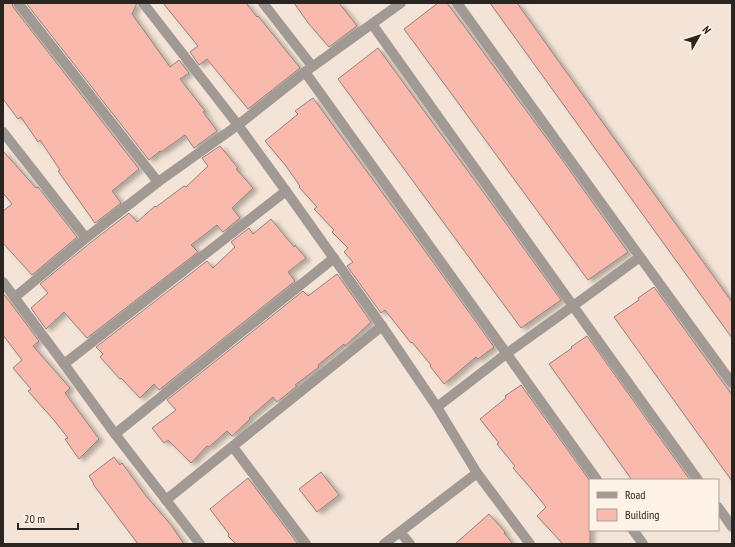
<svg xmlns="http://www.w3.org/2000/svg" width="735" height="547" viewBox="0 0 735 547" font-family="'PT Sans Narrow',sans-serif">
	<defs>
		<filter id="shadow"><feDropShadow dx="4.5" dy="2.5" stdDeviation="2" flood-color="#0004"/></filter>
	</defs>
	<rect width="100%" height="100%" fill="#f4e4d7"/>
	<!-- building -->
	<g fill="#f9baad" stroke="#95817d" filter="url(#shadow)">
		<path d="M3 3H12L13 7 139 169 112 191 121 203 95 223 58 171 60 170 40 140 38 142 21 117 18 119 3 99Z"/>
		<path d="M26 3H137L132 14 170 67 179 60 189 73 180 79 205 111 203 112 217 131 194 148 185 135 161 152 160 151 149 160Z"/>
		<path d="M163 3H246L257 17 258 16 300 68 248 109 207 59 199 65 190 52 198 46Z"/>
		<path d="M294 3H339L357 26 329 47 309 24Z"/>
		<path d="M438 3H447L553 147 628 252 588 280 404 29Z"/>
		<path d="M490 3H517L567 73 732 302V338Z"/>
		<path d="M378 48 489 200 561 300 521 328 338 79Z"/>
		<path d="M313 98 425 251 494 347 478 359 476 357 444 384 430 366 431 365 412 342 411 343 385 310 381 313 347 266 353 262 344 252 348 248 332 232 334 230 314 209 317 207 299 187 300 186 286 166 265 141 298 114 295 111Z"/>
		<path d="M220 146 238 168 236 169 253 188 232 208 240 218 223 232 217 225 191 245 198 252 87 338 64 312 46 329 31 308 48 293 40 284 90 243 129 213 137 222 155 206 156 207 184 186 186 187 208 166 202 158Z"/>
		<path d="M3 151 36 188 38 187 77 237 32 275 3 243V211L12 204 3 193Z"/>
		<path d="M271 219 294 247 295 245 306 258 288 272 295 281 159 390 154 384 140 398 121 378 120 379 100 357 103 354 96 347 207 261 213 268 235 247 231 242 249 228 253 234Z"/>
		<path d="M337 274 371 322 345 346 344 344 318 365 319 367 295 385 297 386 277 402 273 397 249 418 250 419 232 436 227 431 209 447 207 446 191 463 168 440 164 443 152 428 176 410 167 400 303 291 308 296Z"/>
		<path d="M654 287 732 395V481L614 317 639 300 638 298Z"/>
		<path d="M3 293 39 341 33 346 70 388 65 393 99 439 79 459 65 439 68 438 53 419 28 391 31 389 13 368 22 360 3 335Z"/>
		<path d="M587 336 690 480H632L549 364 572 348 571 347Z"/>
		<path d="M521 385 590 481V544H563L537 516 546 507 528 485 513 468 515 466 497 444 499 443 480 419 506 398 505 396Z"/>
		<path d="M114 457 120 465 122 463 146 496 171 525 184 544H138L93 484H94L89 476Z"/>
		<path d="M321 472 339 495 317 512 299 489Z"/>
		<path d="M248 478 298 544H236L228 536 229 534 210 509Z"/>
		<path d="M489 514 505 532 504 533 513 544H455Z"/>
	</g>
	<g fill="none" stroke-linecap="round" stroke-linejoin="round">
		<!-- minor -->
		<g stroke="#a09994" stroke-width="10">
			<path d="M18 3 158 182"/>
			<path d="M143 3 238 125 286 191 382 326 437 407 477 473 530 544"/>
			<path d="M263 3 312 66"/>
			<path d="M457 3 640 257 732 383"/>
			<path d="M372 24 573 306 698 480"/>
			<path d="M305 72 597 480"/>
			<path d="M3 132 86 238"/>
			<path d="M3 282 64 364 115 434 200 544"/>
			<path d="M15 297 86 238 158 182 238 125 305 72 401 3"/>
			<path d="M64 364 286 191"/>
			<path d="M437 407 506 354 573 306 640 257"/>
			<path d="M115 434 334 258"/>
			<path d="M233 447 306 544"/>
			<path d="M166 500 382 326"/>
			<path d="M718 507 732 527"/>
			<path d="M633 530 643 544"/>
			<path d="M400 532 410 544"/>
			<path d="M384 544 477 473"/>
		</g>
	</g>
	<!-- border -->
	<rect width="735" height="547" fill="none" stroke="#2a2520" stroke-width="8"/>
	<!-- legend -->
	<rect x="589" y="479" width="130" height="52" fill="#fff2e7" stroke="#aaa097"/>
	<rect x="597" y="492" width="20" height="6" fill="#a09994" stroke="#aaa097"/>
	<text x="625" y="499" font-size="12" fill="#2a2520">Road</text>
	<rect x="597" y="509" width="20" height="12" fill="#f9baad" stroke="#aaa097"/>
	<text x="625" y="519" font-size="12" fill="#2a2520">Building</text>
	<!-- north arrow -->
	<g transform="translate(699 36) rotate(51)" stroke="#fff2e7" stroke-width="3" paint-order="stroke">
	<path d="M0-3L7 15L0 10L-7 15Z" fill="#2a2520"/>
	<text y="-6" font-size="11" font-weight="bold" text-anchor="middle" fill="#2a2520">N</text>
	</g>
	<!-- scale -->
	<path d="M18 523v6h60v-6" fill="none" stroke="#2a2520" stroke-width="2"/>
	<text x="24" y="523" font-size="12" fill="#2a2520" stroke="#fff2e7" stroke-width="3" paint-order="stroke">20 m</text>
</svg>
